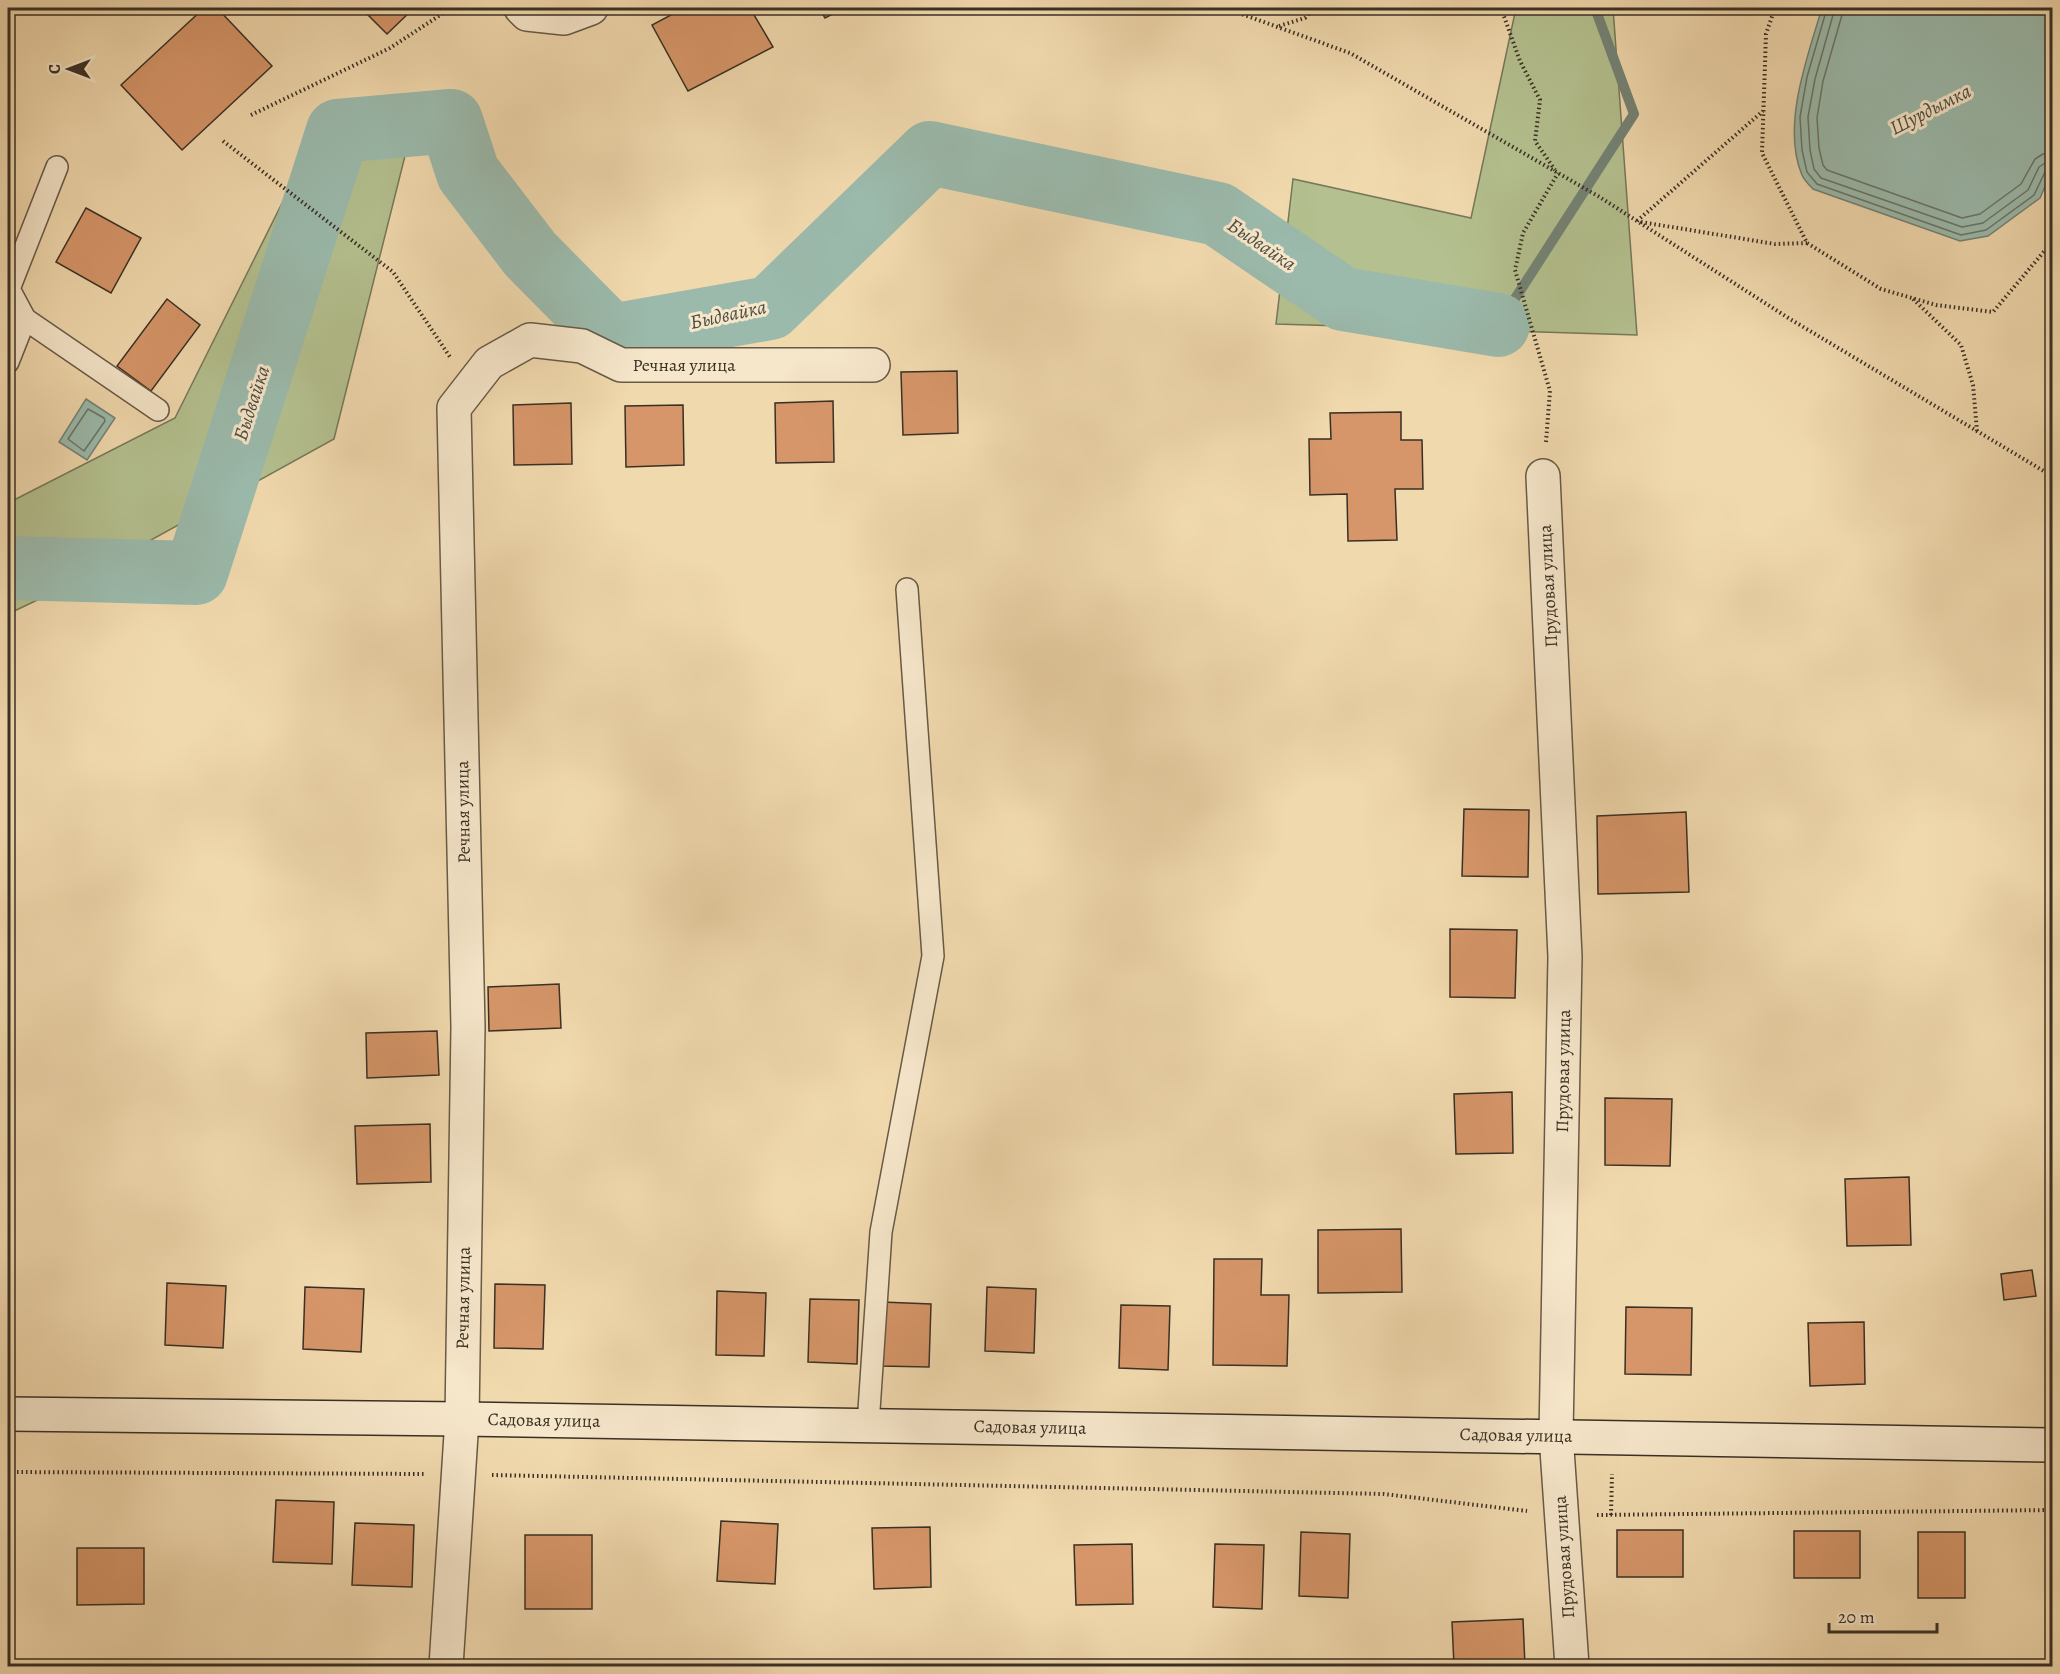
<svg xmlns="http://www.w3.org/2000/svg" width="2060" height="1674" viewBox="0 0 2060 1674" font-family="Alegreya,serif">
	<rect width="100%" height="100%" fill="#f1d9ae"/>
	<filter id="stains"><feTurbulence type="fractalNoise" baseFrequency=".00333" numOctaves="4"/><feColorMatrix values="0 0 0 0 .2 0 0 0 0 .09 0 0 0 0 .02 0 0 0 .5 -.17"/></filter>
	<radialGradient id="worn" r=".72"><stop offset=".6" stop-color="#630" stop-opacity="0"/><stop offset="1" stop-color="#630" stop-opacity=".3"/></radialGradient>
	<!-- green -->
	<g fill="#b4c08f" stroke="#76785a" stroke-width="1.5">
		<path d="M1516 8H1613L1637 335 1276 324 1293 179 1471 218Z"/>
		<path d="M415 116 334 439 75 582 8 614V503L175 418 315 137Z"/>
	</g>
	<!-- water -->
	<g fill="#9bbaac" stroke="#748376" stroke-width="1.5">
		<path d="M1822 8H2052V170L2040 198 1988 236 1960 241 1813 189C1809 185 1804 180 1802 175 1781 126 1808 55 1822 8Z"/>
		<path d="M86 399 115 418 87 460 59 442Z"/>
		<path d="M48 546 61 562 56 590H8V549Z"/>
	</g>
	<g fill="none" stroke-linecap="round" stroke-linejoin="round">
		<!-- shore -->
		<g stroke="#6a7568" stroke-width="1.5">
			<path d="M1827 8 1807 77 1800 117 1802 150 1807 172 1817 184 1961 235 1986 230 2034 195 2045 172 2052 169"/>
			<path d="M1835 8 1815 79 1808 117 1810 150 1814 169 1821 178 1962 227 1983 223 2028 190 2039 167 2045 163 2052 162"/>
			<path d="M1844 8 1823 81 1817 118 1819 148 1823 165 1827 170 1962 218 1980 214 2021 184 2035 159 2043 154 2052 153"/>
			<path d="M88 409 104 418 105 421 84 451 68 439Z"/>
			<path d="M8 555 45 553 54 564 50 584H8"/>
			<path d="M8 563 41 560 46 566 43 576 8 577"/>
		</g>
		<!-- stream -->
		<path stroke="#748376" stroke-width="10" d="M1498 325 1634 114 1595 8"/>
		<!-- river -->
		<path stroke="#9bbaac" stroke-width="64" d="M8 568 196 573 338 131 451 121 468 173 530 254 611 336 770 308 930 153 1218 214 1343 299 1498 325"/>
	</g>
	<!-- building -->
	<g fill="#d69669" stroke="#393025" stroke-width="1.5">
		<path d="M204 8H217L272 66 182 150 121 85Z"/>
		<path d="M361 8H414L387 34Z"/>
		<path d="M684 8H750L773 47 688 91 652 25Z"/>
		<path d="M819 8H844L825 18Z"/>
		<path d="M86 208 141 238 111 293 56 262Z"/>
		<path d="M167 299 200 325 151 391 117 366Z"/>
		<path d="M957 371 958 433 903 435 901 372Z"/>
		<path d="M833 401 834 462 776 463 775 403Z"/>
		<path d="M571 403 572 464 514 465 513 405Z"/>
		<path d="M683 405 684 465 626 467 625 406Z"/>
		<path d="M1401 412V440H1422L1423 489H1395L1397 540 1348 541 1347 494 1310 495 1309 439H1331L1330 413Z"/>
		<path d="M1464 809 1529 810 1528 877 1462 876Z"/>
		<path d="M1686 812 1689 892 1598 894 1597 816Z"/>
		<path d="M1450 929 1517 930 1515 998 1450 997Z"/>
		<path d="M559 984 561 1028 489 1031 488 987Z"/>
		<path d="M437 1031 439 1075 367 1078 366 1033Z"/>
		<path d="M1512 1092 1513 1153 1456 1154 1454 1094Z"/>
		<path d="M1605 1098 1672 1099 1670 1166 1605 1165Z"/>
		<path d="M430 1124 431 1182 357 1184 355 1126Z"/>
		<path d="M1909 1177 1911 1245 1847 1246 1845 1179Z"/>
		<path d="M1401 1229 1402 1292 1318 1293V1230Z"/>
		<path d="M1214 1259H1262L1261 1295H1289L1287 1366 1213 1365Z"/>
		<path d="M2032 1270 2036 1296 2004 1300 2001 1274Z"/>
		<path d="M167 1283 226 1286 223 1348 165 1345Z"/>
		<path d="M495 1284 545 1285 543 1349 494 1348Z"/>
		<path d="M305 1287 364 1289 361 1352 303 1349Z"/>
		<path d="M987 1287 1036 1289 1034 1353 985 1351Z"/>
		<path d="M717 1291 766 1293 764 1356 716 1355Z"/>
		<path d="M810 1299 859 1300 857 1364 808 1362Z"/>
		<path d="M882 1302 931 1304 929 1367 880 1366Z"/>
		<path d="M1121 1305 1170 1306 1168 1370 1119 1368Z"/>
		<path d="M1626 1307 1692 1308 1691 1375 1625 1374Z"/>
		<path d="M1864 1322 1865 1384 1810 1386 1808 1323Z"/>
		<path d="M276 1500 334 1502 332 1564 273 1562Z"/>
		<path d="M721 1521 778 1524 775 1584 717 1581Z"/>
		<path d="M355 1523 414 1525 412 1587 352 1585Z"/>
		<path d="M930 1527 931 1587 874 1589 872 1528Z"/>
		<rect x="1617" y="1530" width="66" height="47"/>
		<rect x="1794" y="1531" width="66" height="47"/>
		<path d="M1301 1532 1350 1534 1348 1598 1299 1596Z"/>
		<rect x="1918" y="1532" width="47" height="66"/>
		<rect x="525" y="1535" width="67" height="74"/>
		<path d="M1132 1544 1133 1604 1076 1605 1074 1545Z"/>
		<path d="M1215 1544 1264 1545 1262 1609 1213 1607Z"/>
		<path d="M77 1548H144V1604L77 1605Z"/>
		<path d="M1523 1619 1525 1666H1454L1452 1622Z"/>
	</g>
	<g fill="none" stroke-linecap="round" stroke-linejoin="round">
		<defs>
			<g id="lane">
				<path d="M25 319 158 410"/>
				<path d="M8 362 25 319 9 289 57 167"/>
				<path d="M868 1425 881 1232 933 956 907 589"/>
			</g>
			<g id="street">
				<path d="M521 8 527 14 564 18 591 8"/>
				<path d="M1543 476 1565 957 1556 1435 1572 1666"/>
				<path d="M446 1666 462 1419 468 1027 454 408 489 363 530 340 582 346 621 365H873"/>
			</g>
			<path id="secondary" d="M8 1414 462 1419 2052 1445"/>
		</defs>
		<!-- lane casing -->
		<use href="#lane" stroke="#675a47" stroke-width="24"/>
		<!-- street casing -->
		<use href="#street" stroke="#675a47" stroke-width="36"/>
		<!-- secondary casing -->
		<use href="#secondary" stroke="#393025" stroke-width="36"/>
		<!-- path -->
		<g stroke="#393025" stroke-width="4" stroke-dasharray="1.5 3" stroke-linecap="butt">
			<path d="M1231 8 1233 11 1350 53 1598 196 1790 319 2052 476"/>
			<path d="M1501 8 1520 61 1540 100 1535 141 1555 170"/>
			<path d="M1775 8 1766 34 1762 153 1807 243 1881 289 1936 305 1993 312 2052 242"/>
			<path d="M1279 26 1305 18 1314 8"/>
			<path d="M251 115 390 48 451 8"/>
			<path d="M223 141 393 272 450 357"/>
			<path d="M1637 221 1763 111"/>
			<path d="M1641 222 1775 244 1807 243"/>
			<path d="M1913 299 1961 345 1973 385 1977 431"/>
			<path d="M1546 442 1550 391 1515 270 1523 233 1558 173"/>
			<path d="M8 1472 424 1474"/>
			<path d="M492 1475 1384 1494 1527 1511"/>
			<path d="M1597 1515 2052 1510"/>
			<path d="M1611 1515 1612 1474"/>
		</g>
		<!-- lane -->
		<use href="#lane" stroke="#f6e6ca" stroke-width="21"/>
		<!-- street -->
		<use href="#street" stroke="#f6e6ca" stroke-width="33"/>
		<!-- secondary -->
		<use href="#secondary" stroke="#f6e6ca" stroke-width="33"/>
	</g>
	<g text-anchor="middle" stroke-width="6" stroke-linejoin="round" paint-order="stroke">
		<!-- street labels -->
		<g font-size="18" fill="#393025" stroke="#f6e6ca">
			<text x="684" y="371">Речная улица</text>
			<text transform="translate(1548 586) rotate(-93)" y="6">Прудовая улица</text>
			<text transform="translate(463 812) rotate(-91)" y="6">Речная улица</text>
			<text transform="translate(1563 1071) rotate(-89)" y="6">Прудовая улица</text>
			<text transform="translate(463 1298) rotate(-89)" y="6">Речная улица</text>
			<text transform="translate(544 1420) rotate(1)" y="6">Садовая улица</text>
			<text transform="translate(1030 1427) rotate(1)" y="6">Садовая улица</text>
			<text transform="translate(1516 1435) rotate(1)" y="6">Садовая улица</text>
			<text transform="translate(1564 1557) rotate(-94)" y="6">Прудовая улица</text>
		</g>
		<!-- water labels -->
		<g font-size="20" font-style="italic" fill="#4d4c40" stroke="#f6e6ca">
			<text transform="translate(1930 109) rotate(-27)" y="7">Шурдымка</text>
			<text transform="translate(1262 244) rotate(34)" y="7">Быдвайка</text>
			<text transform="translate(728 314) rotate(-12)" y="7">Быдвайка</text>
			<text transform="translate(251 403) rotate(-72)" y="7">Быдвайка</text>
		</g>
	</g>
	<!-- margin -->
	<rect width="2060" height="1674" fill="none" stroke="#f1d9ae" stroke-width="30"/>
	<rect x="9" y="9" width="2042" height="1656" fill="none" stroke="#393025" stroke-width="3"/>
	<rect x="15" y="15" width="2030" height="1644" fill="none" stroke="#393025" stroke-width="1.5"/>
	<!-- north arrow -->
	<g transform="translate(69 69) rotate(270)" stroke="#f6e6ca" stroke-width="4.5" paint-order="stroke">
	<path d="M0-4.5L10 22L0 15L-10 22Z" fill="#393025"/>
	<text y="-9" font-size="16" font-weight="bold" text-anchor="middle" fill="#393025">С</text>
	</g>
	<!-- scale -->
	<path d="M1829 1623v9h108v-9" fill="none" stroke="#393025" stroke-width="3"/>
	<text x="1838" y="1623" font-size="18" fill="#393025" stroke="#f6e6ca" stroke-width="4.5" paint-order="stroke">20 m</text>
	<rect width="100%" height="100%" filter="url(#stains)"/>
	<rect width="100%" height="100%" fill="url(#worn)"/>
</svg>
